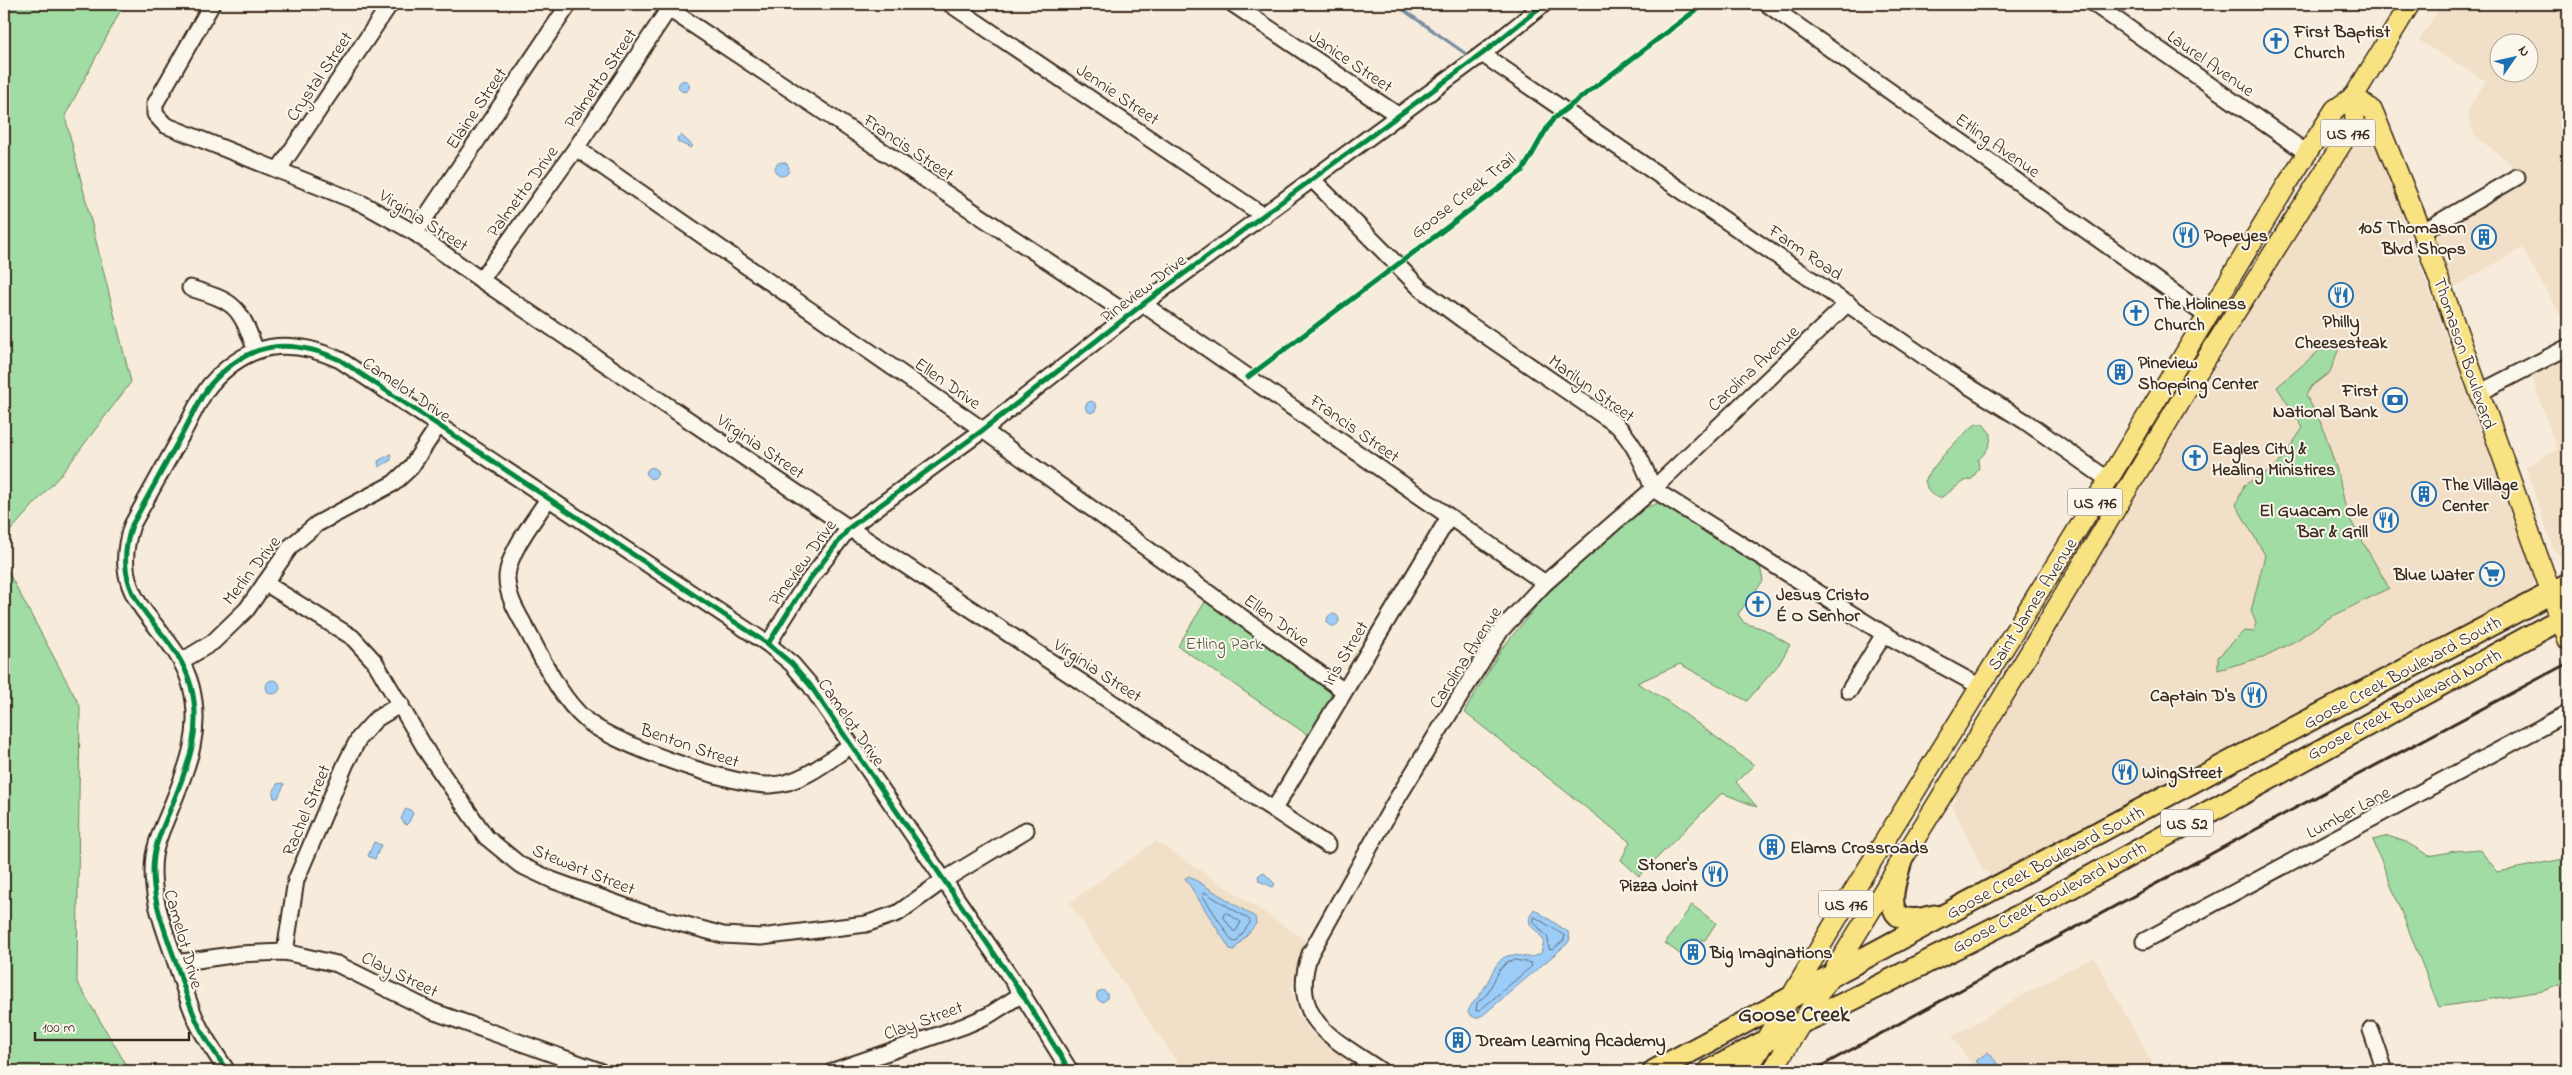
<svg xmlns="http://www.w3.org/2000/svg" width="2572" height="1075" viewBox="0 0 2572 1075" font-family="'Indie Flower',sans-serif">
	<rect width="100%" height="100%" fill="#f7ecdb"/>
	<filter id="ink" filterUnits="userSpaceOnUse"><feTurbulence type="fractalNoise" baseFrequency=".02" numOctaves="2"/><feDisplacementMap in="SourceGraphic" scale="10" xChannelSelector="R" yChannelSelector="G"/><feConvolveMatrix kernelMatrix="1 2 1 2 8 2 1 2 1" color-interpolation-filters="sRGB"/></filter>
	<g filter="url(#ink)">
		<!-- built -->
		<g fill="#f2dfc7" fill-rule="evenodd">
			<path d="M2442 4H2568V329L2522 248 2453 288 2434 234 2520 185 2510 163 2474 135 2467 111 2486 81 2419 41ZM2500 42H2530V72H2500Z"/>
			<path d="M2364 134 2373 138 2376 144 2535 579 2532 591 1991 877 1986 870 1983 871 1952 805 1957 800 1955 793 2354 139Z"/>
			<path d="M2568 353V559H2563L2553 549 2526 467 2557 450 2530 371Z"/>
			<path d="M1156 841 1306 940 1291 989 1298 1016 1312 1033 1345 1058 1338 1071H1183L1069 903Z"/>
			<path d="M2094 957 2157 1071H1977L1952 1037 2054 977Z"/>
		</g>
		<!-- green -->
		<g fill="#a0dca3" stroke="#6e8360">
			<path d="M4 4H124L65 116 131 382 64 471 4 538Z"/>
			<path d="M2339 348 2330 372 2312 386 2306 395 2323 427 2339 477 2347 514 2389 588 2327 619 2297 640 2263 657 2218 670V657L2244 631 2254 632 2256 623 2251 611 2265 555 2236 505 2244 485 2277 466 2303 428 2277 387 2320 350Z"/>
			<path d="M1976 424H1983L1991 434C1991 445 1986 453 1978 460L1979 468 1972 479C1962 480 1950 493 1940 498 1929 495 1928 491 1925 481 1935 462 1959 437 1976 424Z"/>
			<path d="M1663 501 1760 566 1763 581 1738 614 1744 623 1764 629 1790 645 1779 664 1747 701 1680 664 1637 683 1663 698 1754 765 1736 782 1757 807 1722 793 1639 876 1621 860 1630 842 1464 712 1501 650 1543 598 1635 512Z"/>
			<path d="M4 564 80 706 77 982 130 1071H4Z"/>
			<path d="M1208 597 1338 694 1312 738 1178 646Z"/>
			<path d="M2388 836 2406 842 2429 856 2455 851 2479 849 2498 872 2568 858V982L2543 991 2439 1007 2373 840Z"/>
			<path d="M1692 905 1716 923 1705 940 1692 939 1681 955 1665 943Z"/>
		</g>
		<!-- water -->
		<g fill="#9ccdf9" stroke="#758ca1">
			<circle cx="684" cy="86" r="5.5"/>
			<path d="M681 135 693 146 691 148 678 142 677 138Z"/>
			<circle cx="782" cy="169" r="7"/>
			<circle cx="1091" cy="407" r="5.5"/>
			<path d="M391 454V460L379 467 378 461Z"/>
			<circle cx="652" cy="473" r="5.5"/>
			<circle cx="1333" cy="620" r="6"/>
			<circle cx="273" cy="687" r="7"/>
			<path d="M283 783 284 785 278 798H274L273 793 277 784Z"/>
			<path d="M409 809 413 813 409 822 406 825 401 819 405 810Z"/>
			<path d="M374 842 381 845 375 859 368 856Z"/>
			<path d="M1263 872 1275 884 1273 887 1259 881 1258 876Z"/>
			<path d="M1189 876 1255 917 1256 924 1234 950 1230 949 1185 878Z"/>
			<path d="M1534 909 1568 932 1570 939 1567 944 1483 1015 1476 1018 1470 1015 1468 1012C1472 1001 1478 999 1483 990 1490 980 1495 960 1507 956 1520 952 1527 962 1541 953L1544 941C1536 926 1522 927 1534 909Z"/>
			<circle cx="1102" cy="996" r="5.5"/>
			<path d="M1988 1052 2003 1071H1984L1976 1061Z"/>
		</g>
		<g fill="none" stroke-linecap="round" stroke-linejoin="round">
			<!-- shore -->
			<g stroke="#626b76" stroke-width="1">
				<path d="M1203 893H1206L1250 920V923L1236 942 1232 941 1203 896Z"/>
				<path d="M1227 913 1241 922 1236 931H1233L1223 916 1224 914Z"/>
				<path d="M1535 917 1565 936 1563 941 1552 950 1549 949 1548 938 1534 922Z"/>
				<path d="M1515 960 1531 963 1532 966 1480 1010 1476 1011 1477 1003 1487 994 1499 971 1507 962Z"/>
			</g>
			<!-- stream -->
			<path stroke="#758ca1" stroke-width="3" d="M1395 4 1466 54"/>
			<defs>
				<g id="minor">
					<path d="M212 4 155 104V114L165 125 363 204 415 233 481 280 849 528 1327 845"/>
					<path d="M950 4 1264 216"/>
					<path d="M1233 4 1399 116"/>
					<path d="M1767 4 2208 317"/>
					<path d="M2094 4 2307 153"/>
					<path d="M669 9 1129 315"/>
					<path d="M1482 54 1954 377 2026 422 2100 474 2110 477"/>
					<path d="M576 148 983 430 1344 691"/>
					<path d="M279 169 390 4"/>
					<path d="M1313 180 1421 289 1463 320 1618 426C1635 445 1644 465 1653 489L1884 634 1981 687"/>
					<path d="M2422 232 2517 177"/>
					<path d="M415 233 569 4"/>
					<path d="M481 280 576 148 672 4"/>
					<path d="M190 288C236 302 239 305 256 351"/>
					<path d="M1143 304 1545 583"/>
					<path d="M2479 393 2568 347"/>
					<path d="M548 499C535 519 509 551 507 576 506 596 519 615 528 632 544 662 560 698 586 720 613 744 735 787 771 785 801 784 828 761 851 745"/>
					<path d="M265 583 352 637 375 662 429 755 486 837 520 865 552 880 646 914 723 935 761 937 866 924 898 913 944 880 1026 830"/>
					<path d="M768 644 803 588 849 528 983 430 1143 304 1482 54 1544 4"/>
					<path d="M182 661 213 642 247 609 291 546 317 524 394 483 411 467 438 426"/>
					<path d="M1849 691 1884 634"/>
					<path d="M1274 809 1449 517"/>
					<path d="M2144 941 2568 713"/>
					<path d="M285 952 296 880 346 763 359 738 376 719 401 704"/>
					<path d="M176 963 239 954 285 952 337 964 432 1011 600 1071"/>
					<path d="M2371 1030 2385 1071"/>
					<path d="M227 1071C218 1057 207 1042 199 1026 189 1006 183 984 176 963 164 928 149 894 154 856 156 840 164 825 170 810 187 768 203 732 191 686 174 622 104 606 132 525 148 496 164 467 180 438 190 421 198 400 210 385 248 341 290 337 340 360L768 644 792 664 810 685 1022 994 1070 1071"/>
					<path d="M833 1071 964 1026 989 1015 1022 994"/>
					<path d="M1381 1071C1335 1039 1287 1020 1310 954L1395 802 1501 630 1545 583 1653 489 1848 303"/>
				</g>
				<g id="major">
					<path d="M2354 96 2373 111 2422 232 2568 640"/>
					<path d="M1747 1071 1851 895 2110 477 2286 186 2335 109 2354 96 2410 4"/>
					<path d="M1772 1071 2001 700 2196 375 2355 123 2354 96"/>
				</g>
				<g id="highway">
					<path d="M1903 855C1892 889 1877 932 1934 916"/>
					<path d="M1654 1071 2211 772 2568 584"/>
					<path d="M1709 1071 1802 1022 1841 1005 2017 917 2568 615"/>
				</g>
			</defs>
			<!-- minor casing -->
			<use href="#minor" stroke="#3b2a1e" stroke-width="19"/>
			<!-- major casing -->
			<use href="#major" stroke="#3b2a1e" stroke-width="22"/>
			<!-- highway casing -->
			<use href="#highway" stroke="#3b2a1e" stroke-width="25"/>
			<!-- minor -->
			<use href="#minor" stroke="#fbf7ec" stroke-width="15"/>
			<!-- major -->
			<use href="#major" stroke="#f8e281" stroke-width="19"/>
			<!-- highway -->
			<use href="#highway" stroke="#f8e281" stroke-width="21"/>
			<!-- rail -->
			<path stroke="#3b2a1e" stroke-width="3" d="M1812 1071 2286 813 2568 663"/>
			<defs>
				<g id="cycleway">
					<path d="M1248 377 1522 171C1534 154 1541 135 1554 118L1704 4"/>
					<path d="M768 644 803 588 849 528 983 430 1143 304 1482 54 1544 4"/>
					<path d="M227 1071C218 1057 207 1042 199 1026 189 1006 183 984 176 963 164 928 149 894 154 856 156 840 164 825 170 810 187 768 203 732 191 686 174 622 104 606 132 525 148 496 164 467 180 438 190 421 198 400 210 385 248 341 290 337 340 360L768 644 792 664 810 685 1022 994 1070 1071"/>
				</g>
			</defs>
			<!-- cycleway casing -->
			<use href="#cycleway" stroke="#fbf7ec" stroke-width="8"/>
			<!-- cycleway -->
			<use href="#cycleway" stroke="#00873e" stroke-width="5"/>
		</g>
	</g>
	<!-- icons -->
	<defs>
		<symbol id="church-ring" viewBox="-11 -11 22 22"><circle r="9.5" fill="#fbf7ec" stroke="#1f6fb2" stroke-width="1.5"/><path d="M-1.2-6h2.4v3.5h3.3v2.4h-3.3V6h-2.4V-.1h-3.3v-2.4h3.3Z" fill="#1f6fb2"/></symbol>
		<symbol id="restaurant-ring" viewBox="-11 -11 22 22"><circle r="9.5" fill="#fbf7ec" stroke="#1f6fb2" stroke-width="1.5"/><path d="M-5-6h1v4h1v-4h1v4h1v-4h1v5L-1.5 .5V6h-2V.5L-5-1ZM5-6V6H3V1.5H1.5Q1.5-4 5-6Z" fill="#1f6fb2"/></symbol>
		<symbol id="building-ring" viewBox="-11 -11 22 22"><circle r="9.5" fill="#fbf7ec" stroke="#1f6fb2" stroke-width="1.5"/><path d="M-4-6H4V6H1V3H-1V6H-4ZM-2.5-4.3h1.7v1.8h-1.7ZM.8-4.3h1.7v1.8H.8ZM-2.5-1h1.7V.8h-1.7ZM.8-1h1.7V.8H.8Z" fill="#1f6fb2"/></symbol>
		<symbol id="bank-ring" viewBox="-11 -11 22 22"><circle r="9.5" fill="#fbf7ec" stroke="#1f6fb2" stroke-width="1.5"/><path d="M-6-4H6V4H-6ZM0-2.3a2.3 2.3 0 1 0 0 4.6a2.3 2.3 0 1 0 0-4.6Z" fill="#1f6fb2"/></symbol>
		<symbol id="supermarket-ring" viewBox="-11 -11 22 22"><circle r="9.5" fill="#fbf7ec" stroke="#1f6fb2" stroke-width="1.5"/><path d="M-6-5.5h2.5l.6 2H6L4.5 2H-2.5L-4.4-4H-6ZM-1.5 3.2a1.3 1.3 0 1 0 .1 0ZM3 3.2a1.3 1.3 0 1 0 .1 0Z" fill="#1f6fb2"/></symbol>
	</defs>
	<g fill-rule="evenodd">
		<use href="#church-ring" x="2262" y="27" width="28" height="28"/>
		<use href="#restaurant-ring" x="2172" y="221" width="28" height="28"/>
		<use href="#building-ring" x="2470" y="223" width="28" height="28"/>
		<use href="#restaurant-ring" x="2327" y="281" width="28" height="28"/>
		<use href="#church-ring" x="2122" y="299" width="28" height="28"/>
		<use href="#building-ring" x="2106" y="358" width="28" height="28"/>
		<use href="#bank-ring" x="2381" y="386" width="28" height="28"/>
		<use href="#church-ring" x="2181" y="444" width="28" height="28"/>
		<use href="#building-ring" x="2410" y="480" width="28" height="28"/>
		<use href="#restaurant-ring" x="2372" y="506" width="28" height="28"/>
		<use href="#supermarket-ring" x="2478" y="560" width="28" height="28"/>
		<use href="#church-ring" x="1744" y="590" width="28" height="28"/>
		<use href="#restaurant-ring" x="2240" y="681" width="28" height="28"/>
		<use href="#restaurant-ring" x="2111" y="758" width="28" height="28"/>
		<use href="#building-ring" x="1758" y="833" width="28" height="28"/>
		<use href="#restaurant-ring" x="1701" y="860" width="28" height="28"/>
		<use href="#building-ring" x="1679" y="938" width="28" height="28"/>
		<use href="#building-ring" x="1444" y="1026" width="28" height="28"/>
	</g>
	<g text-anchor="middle" stroke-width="4" stroke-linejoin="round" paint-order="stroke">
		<!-- shield labels -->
		<g fill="#fbf7ec" stroke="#75685c" stroke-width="1">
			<rect x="2320.5" y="119.5" width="55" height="27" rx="4"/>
			<rect x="2067.5" y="488.5" width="55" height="27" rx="4"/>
			<rect x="2161" y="809.5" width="52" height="27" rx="4"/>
			<rect x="1818.5" y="890.5" width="55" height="27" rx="4"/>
		</g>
		<g font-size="16" font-weight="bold" fill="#3b2a1e">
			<text x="2348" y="139">US 176</text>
			<text x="2095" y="508">US 176</text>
			<text x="2187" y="829">US 52</text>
			<text x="1846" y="910">US 176</text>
		</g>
		<!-- poi labels -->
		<g font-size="18" font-weight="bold" fill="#3b2a1e" stroke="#fbf7ec" text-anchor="start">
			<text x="2294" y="37">First Baptist<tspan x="2294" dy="21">Church</tspan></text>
			<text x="2466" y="233" text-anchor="end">105 Thomason<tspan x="2466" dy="21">Blvd Shops</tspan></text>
			<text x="2204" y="241">Popeyes</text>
			<text x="2154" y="309">The Holiness<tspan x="2154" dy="21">Church</tspan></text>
			<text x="2341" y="327" text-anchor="middle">Philly<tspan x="2341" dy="21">Cheesesteak</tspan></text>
			<text x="2138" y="368">Pineview<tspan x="2138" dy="21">Shopping Center</tspan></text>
			<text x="2378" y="396" text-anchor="end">First<tspan x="2378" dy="21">National Bank</tspan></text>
			<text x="2212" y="454">Eagles City &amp;<tspan x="2212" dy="21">Healing Ministires</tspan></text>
			<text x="2442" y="490">The Village<tspan x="2442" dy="21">Center</tspan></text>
			<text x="2368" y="516" text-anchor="end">El Guacam Ole<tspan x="2368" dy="21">Bar &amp; Grill</tspan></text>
			<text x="2474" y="580" text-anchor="end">Blue Water</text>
			<text x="1776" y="600">Jesus Cristo<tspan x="1776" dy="21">É O Senhor</tspan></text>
			<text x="2236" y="701" text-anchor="end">Captain D's</text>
			<text x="2142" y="778">WingStreet</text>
			<text x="1790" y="853">Elams Crossroads</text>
			<text x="1698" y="870" text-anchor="end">Stoner's<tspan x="1698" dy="21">Pizza Joint</tspan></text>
			<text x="1710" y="958">Big Imaginations</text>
			<text x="1476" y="1046">Dream Learning Academy</text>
		</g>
		<!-- street labels -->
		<g font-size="18" fill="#3b2a1e" stroke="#fbf7ec">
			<text transform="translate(1351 61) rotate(34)" y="6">Janice Street</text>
			<text transform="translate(2211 63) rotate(35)" y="6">Laurel Avenue</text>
			<text transform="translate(319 76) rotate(-56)" y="6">Crystal Street</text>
			<text transform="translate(600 78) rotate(-56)" y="6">Palmetto Street</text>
			<text transform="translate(1118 94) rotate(34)" y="6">Jennie Street</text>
			<text transform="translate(476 108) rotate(-56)" y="6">Elaine Street</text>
			<text transform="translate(1998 145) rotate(35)" y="6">Etling Avenue</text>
			<text transform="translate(909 147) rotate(34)" y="6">Francis Street</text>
			<text transform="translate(522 191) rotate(-54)" y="6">Palmetto Drive</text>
			<text transform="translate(1463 195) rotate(-38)" y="6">Goose Creek Trail</text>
			<text transform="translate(424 220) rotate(32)" y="6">Virginia Street</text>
			<text transform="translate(1806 252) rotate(34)" y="6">Farm Road</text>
			<text transform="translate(1143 288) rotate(-37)" y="6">Pineview Drive</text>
			<text transform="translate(2465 353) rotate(71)" y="6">Thomason Boulevard</text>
			<text transform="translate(1753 368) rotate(-43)" y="6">Carolina Avenue</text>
			<text transform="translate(948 383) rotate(35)" y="6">Ellen Drive</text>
			<text transform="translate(1592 388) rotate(36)" y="6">Marilyn Street</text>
			<text transform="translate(407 389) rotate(34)" y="6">Camelot Drive</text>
			<text transform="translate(1355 428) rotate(35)" y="6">Francis Street</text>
			<text transform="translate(761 446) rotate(34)" y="6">Virginia Street</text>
			<text transform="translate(802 562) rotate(-54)" y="6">Pineview Drive</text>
			<text transform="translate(251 570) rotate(-52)" y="6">Merlin Drive</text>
			<text transform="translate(2032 604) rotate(-58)" y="6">Saint James Avenue</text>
			<text transform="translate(1277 620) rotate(36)" y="6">Ellen Drive</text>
			<text transform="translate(1345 653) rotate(-59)" y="6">Iris Street</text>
			<text transform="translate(1465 657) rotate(-57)" y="6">Carolina Avenue</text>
			<text transform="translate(1098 670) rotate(33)" y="6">Virginia Street</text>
			<text transform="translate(2402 672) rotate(-28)" y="6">Goose Creek Boulevard South</text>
			<text transform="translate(2404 704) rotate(-28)" y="6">Goose Creek Boulevard North</text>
			<text transform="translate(852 722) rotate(55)" y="6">Camelot Drive</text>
			<text transform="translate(690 745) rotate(19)" y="6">Benton Street</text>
			<text transform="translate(306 810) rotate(-67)" y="6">Rachel Street</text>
			<text transform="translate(2348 812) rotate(-28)" y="6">Lumber Lane</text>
			<text transform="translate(2045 862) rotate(-28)" y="6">Goose Creek Boulevard South</text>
			<text transform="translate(584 869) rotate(22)" y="6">Stewart Street</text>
			<text transform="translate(2049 897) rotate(-28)" y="6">Goose Creek Boulevard North</text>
			<text transform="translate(184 939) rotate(74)" y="6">Camelot Drive</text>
			<text transform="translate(400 974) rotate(26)" y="6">Clay Street</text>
			<text transform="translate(923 1020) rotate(-20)" y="6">Clay Street</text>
		</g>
		<!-- park labels -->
		<g font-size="18" fill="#54563f" stroke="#fbf7ec">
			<text x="1224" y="649">Etling Park</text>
		</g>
		<!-- district labels -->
		<g font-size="22" font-weight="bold" fill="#3b2a1e" stroke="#fbf7ec">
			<text x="1794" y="1021">Goose Creek</text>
		</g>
	</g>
	<!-- margin -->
	<rect width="2572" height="1075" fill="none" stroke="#fbf7ec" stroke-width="20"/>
	<rect x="10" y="10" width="2552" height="1055" fill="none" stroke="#3b2a1e" stroke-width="2" filter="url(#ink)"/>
	<!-- north arrow -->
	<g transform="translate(2514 58) rotate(56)"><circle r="24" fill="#fbf7ec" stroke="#aea59a"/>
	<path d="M0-4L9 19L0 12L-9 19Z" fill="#1f6fb2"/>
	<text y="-8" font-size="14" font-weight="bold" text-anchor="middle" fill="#3b2a1e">N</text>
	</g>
	<!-- scale -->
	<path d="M35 1032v8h154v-8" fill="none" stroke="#3b2a1e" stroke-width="2.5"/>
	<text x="42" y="1032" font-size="15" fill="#3b2a1e" stroke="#fbf7ec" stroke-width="4" paint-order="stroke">100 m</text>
</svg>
